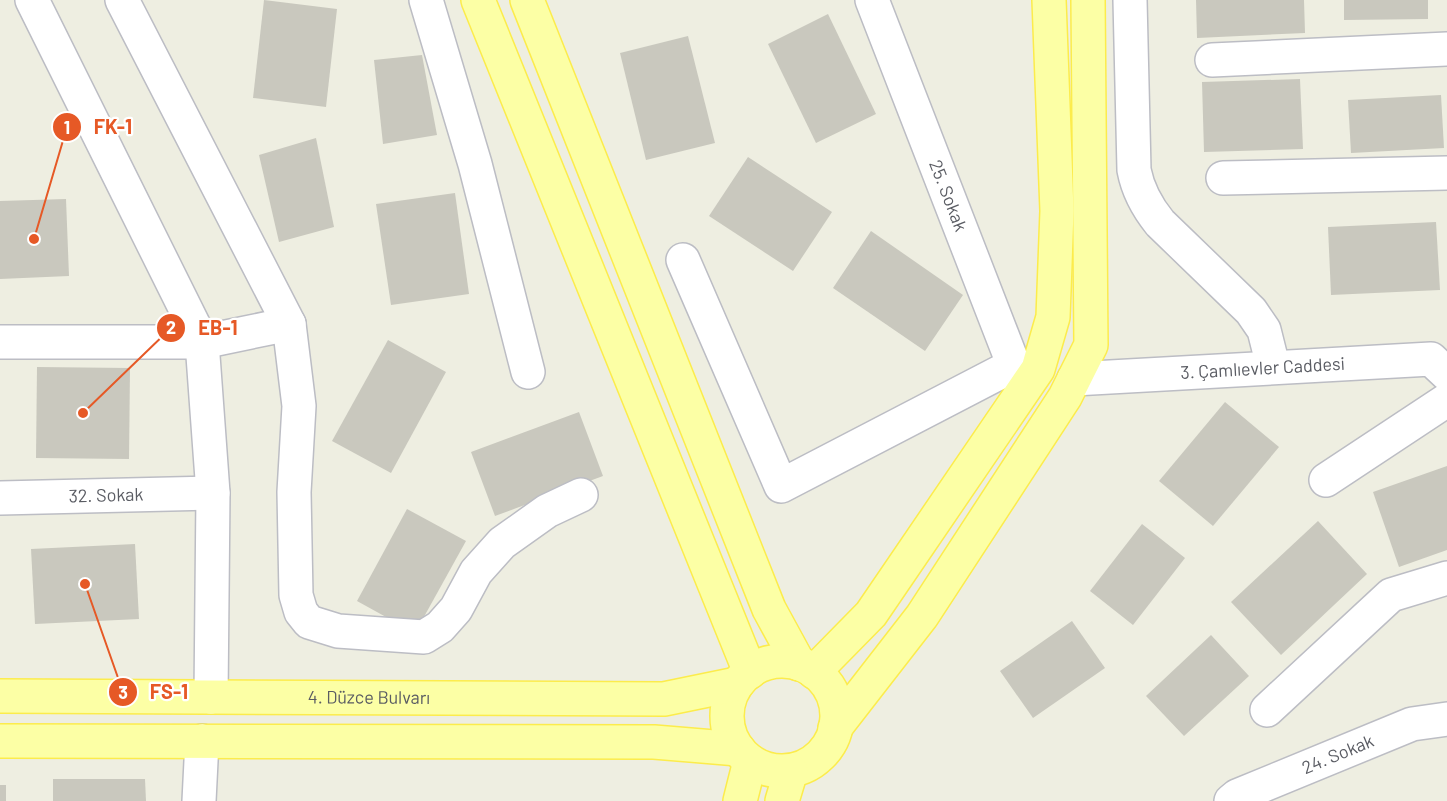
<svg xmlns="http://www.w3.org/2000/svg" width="1447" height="801" viewBox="0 0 1447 801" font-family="Barlow,sans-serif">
	<rect width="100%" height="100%" fill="#eeeee1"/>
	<!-- building -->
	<g fill="#c9c8be">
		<path d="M264 0 337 9 326 107 253 98Z"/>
		<path d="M1196 0H1304L1305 33 1197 38Z"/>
		<path d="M1344 0H1428V19L1344 20Z"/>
		<path d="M828 14 876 114 816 143 768 44Z"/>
		<path d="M688 36 715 143 646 160 620 53Z"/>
		<path d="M422 55 437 135 383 144 374 60Z"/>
		<path d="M1300 79 1303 149 1204 152 1202 82Z"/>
		<path d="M1441 95 1444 148 1351 153 1348 100Z"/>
		<path d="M316 138 334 227 279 242 259 155Z"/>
		<path d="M748 157 832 212 793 271 709 216Z"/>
		<path d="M455 193 469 294 391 305 376 204Z"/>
		<path d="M66 199 69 276 0 279V201Z"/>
		<path d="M1436 222 1440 290 1331 295 1328 227Z"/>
		<path d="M871 231 963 295 925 351 833 288Z"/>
		<path d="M388 340 446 372 391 473 332 441Z"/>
		<path d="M37 367 130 368 129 459 36 458Z"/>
		<path d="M1225 402 1279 447 1213 526 1159 481Z"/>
		<path d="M579 412 603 476 495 516 471 452Z"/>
		<path d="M1447 466V550L1399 567 1373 492Z"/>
		<path d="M407 509 466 541 415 633 357 601Z"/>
		<path d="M1318 521 1367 574 1281 655 1231 602Z"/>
		<path d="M1142 524 1185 558 1133 625 1090 591Z"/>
		<path d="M135 544 139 619 35 624 31 549Z"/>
		<path d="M1072 621 1105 668 1033 718 1000 671Z"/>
		<path d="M1211 635 1249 676 1184 736 1146 696Z"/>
		<path d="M53 779H145L146 801H53Z"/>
		<rect x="0" y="785" width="6" height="16"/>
	</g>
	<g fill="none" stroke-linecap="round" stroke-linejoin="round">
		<defs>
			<g id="minor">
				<path d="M32 0 202 342 213 493 211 697"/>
				<path d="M122 0 289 324 299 406 294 492 296 595 301 612 309 622 338 631 424 637 440 627 456 609 476 572 502 543 547 511 581 495"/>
				<path d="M426 0 475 164 528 372"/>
				<path id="s1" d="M872 0 1021 384"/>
				<path d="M1130 0 1134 170C1138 191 1147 207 1160 223L1251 311 1264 330 1273 366"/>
				<path d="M1212 60 1447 49"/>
				<path d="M1223 178 1447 173"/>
				<path d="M683 260 781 486 1014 365"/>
				<path d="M0 342H202L289 324"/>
				<path id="s2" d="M1074 379 1431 359 1447 374"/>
				<path d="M1326 480 1447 400"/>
				<path id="s3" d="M0 498 213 493"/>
				<path d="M1267 710 1391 595 1447 578"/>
				<path d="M199 801 202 741"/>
				<path id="s4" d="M1231 801 1237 796 1412 724 1447 719"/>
			</g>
			<g id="major">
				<path d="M478 0 750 672"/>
				<path d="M527 0 769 609 799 664"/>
				<circle cx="782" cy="716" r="55"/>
				<path d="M814 672 871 614 1038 369 1053 317 1057 211 1049 0"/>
				<path id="s5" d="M0 696 664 699 737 684"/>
				<path d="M835 728 922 616 1065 397 1091 345 1088 0"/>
				<path d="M0 741 654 742 738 749"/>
				<path d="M740 801 750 761"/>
				<path d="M782 801 791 771"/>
			</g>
		</defs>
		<!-- minor casing -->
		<use href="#minor" stroke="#bcbdc4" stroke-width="36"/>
		<!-- major casing -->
		<use href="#major" stroke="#fcec4c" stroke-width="36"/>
		<!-- minor -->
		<use href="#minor" stroke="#fff" stroke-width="33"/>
		<!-- major -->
		<use href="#major" stroke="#fcffa5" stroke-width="33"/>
	</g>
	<g text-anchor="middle" stroke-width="4.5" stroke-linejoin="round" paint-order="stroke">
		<!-- street labels -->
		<g font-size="18" fill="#5a5c63" stroke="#fff">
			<text dy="6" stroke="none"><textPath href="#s1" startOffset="210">25. Sokak</textPath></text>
			<text dy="6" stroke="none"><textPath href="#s2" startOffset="189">3. Çamlıevler Caddesi</textPath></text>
			<text dy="6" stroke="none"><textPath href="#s3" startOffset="106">32. Sokak</textPath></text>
			<text dy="6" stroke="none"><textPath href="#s5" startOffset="369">4. Düzce Bulvarı</textPath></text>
			<text dy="6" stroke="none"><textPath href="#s4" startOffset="117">24. Sokak</textPath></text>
		</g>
	</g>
	<!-- callouts -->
	<path fill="none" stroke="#e65926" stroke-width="2" d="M34 239L67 127M83 413L171 328M85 584L123 692"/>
	<g fill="#e65926" stroke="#fff" stroke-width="2">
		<circle cx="34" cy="239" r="6"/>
		<circle cx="83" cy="413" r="6"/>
		<circle cx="85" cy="584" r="6"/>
		<circle cx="67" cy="127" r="15"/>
		<circle cx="171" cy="328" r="15"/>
		<circle cx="123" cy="692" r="15"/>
	</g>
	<g font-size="18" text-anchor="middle" font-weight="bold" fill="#fff">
		<text x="67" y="134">1</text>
		<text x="171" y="334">2</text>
		<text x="123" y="699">3</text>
	</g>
	<g font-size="20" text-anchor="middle" font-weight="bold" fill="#e65926" stroke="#fff" stroke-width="4.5" stroke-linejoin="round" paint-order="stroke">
		<text x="113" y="134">FK-1</text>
		<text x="218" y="335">EB-1</text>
		<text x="169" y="699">FS-1</text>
	</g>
</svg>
